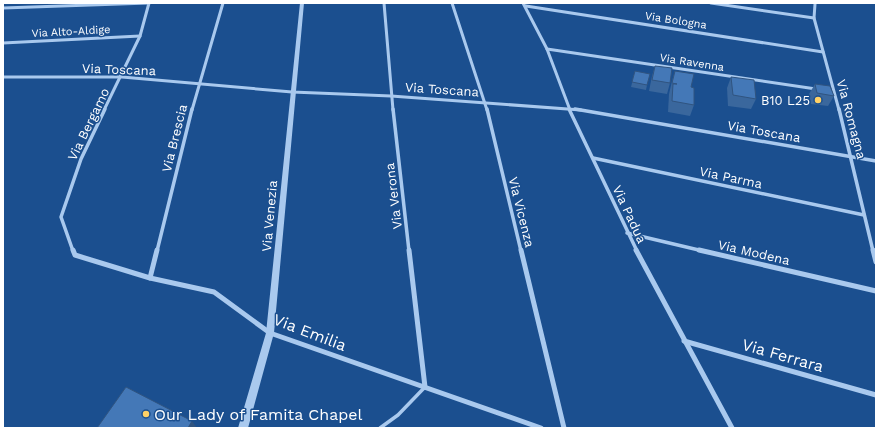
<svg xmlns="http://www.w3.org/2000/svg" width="879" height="431" viewBox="0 0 879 431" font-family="'Work Sans',sans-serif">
	<rect width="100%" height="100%" fill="#1b4f8f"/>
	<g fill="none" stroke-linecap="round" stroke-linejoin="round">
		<!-- service -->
		<path stroke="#a9c9ee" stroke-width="3.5" d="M380 428 398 415 425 387"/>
		<!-- minor-far2 -->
		<g stroke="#a9c9ee" stroke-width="3">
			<path d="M384 3 393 110"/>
			<path d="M452 3 487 110"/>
			<path d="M523 3 547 49 570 110"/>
			<path d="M711 3 814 18"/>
			<path d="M815 4 814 18 839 110"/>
			<path d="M526 6 823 52"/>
			<path d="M3 8 149 3"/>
			<path d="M3 43 140 36"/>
			<path d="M547 49 816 89"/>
			<path d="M3 77H122L292 92 391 96 581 110"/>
			<path d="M104 110 140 36 149 3"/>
			<path d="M192 110 223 3"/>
		</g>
		<!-- minor-far1 -->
		<g stroke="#a9c9ee" stroke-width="3.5">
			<path d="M393 109 409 251"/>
			<path d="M487 109 521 251"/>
			<path d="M569 109 637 251"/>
			<path d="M575 109 876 161"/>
			<path d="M839 109 873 251"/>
			<path d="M593 158 864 215"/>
			<path d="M627 233 703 251"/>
			<path d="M73 251 61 217 81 159 105 109"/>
			<path d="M157 251 192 109"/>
		</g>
		<!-- minor -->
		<g stroke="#a9c9ee" stroke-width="5">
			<path d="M73 250 75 255 150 278 214 292 270 333 541 428"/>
			<path d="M409 250 425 387"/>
			<path d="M521 250 564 428"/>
			<path d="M636 250 732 428"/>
			<path d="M699 250 876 291"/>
			<path d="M873 250 876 262"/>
			<path d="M150 278 157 250"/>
			<path d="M684 341 876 395"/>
		</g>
		<!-- tertiary -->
		<path fill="#a9c9ee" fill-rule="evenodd" d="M300 3H304L274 333 248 428H238L266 333Z"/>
	</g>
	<!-- wall -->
	<g fill="#3a679d">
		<path d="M655 66 670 83 667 94 649 91 652 76Z"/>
		<path d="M635 71 647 85 646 90 631 87Z"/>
		<path d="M675 71 694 105 690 116 668 112 669 94 672 81Z"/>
		<path d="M731 77 756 99 751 109 728 106 727 88Z"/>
		<path d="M815 84 834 96 828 106 811 104 809 94Z"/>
	</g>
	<!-- shaded-wall -->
	<path fill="#305480" d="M192 421 197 428H188Z"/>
	<!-- building -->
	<g fill="#4478b7" stroke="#305480">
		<path d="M655 66 672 68 670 83 652 80Z"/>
		<path d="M635 71 650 74 647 85 632 82Z"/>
		<path d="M675 71 694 74 691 87 694 88V105L672 101 673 84H677L672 83Z"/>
		<path d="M731 77 754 80 756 99 733 95Z"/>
		<path d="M815 84 830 86 834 96 817 93Z"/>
		<path d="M126 387 192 421 188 428H97Z"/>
	</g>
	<!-- markers -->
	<g fill="#ffd166" stroke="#1b4f8f" stroke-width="1.5">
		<circle cx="818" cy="100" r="4"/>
		<circle cx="146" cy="414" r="4"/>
	</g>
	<g text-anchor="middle" stroke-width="3" stroke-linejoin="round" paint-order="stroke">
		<!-- far-street labels -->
		<g font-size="11" fill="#fff" stroke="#1b4f8f">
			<text transform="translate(676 20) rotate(9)" y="4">Via Bologna</text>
			<text transform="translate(71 31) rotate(-3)" y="4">Via Alto-Aldige</text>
			<text transform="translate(692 62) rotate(9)" y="4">Via Ravenna</text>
		</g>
		<!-- street labels -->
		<g font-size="13" fill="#fff" stroke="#1b4f8f">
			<text transform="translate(119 69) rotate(2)" y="5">Via Toscana</text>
			<text transform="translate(442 89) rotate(4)" y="5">Via Toscana</text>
			<text transform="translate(852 119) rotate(75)" y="5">Via Romagna</text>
			<text transform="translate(88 124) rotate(-64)" y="5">Via Bergamo</text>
			<text transform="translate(764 131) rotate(10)" y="5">Via Toscana</text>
			<text transform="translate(174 138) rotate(-76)" y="5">Via Brescia</text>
			<text transform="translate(731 177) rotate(12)" y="5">Via Parma</text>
			<text transform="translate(393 196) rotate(-97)" y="5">Via Verona</text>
			<text transform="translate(522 212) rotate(76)" y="5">Via Vicenza</text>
			<text transform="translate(630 214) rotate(65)" y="5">Via Padua</text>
			<text transform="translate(269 216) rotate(-85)" y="5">Via Venezia</text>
			<text transform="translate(754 252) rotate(13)" y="5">Via Modena</text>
		</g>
		<!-- poi labels -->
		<g font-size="13" fill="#fff" stroke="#1b4f8f" text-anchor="end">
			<text x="810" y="105">B10 L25</text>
		</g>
		<!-- near-street labels -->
		<g font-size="16" fill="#fff" stroke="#1b4f8f">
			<text transform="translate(310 332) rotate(21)" y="6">Via Emilia</text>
			<text transform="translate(783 355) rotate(16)" y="6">Via Ferrara</text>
		</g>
		<!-- near-poi labels -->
		<g font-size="16" fill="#fff" stroke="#1b4f8f" text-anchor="start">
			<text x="154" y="420">Our Lady of Famita Chapel</text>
		</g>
	</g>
	<!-- border -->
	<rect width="879" height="431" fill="none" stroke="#ffffff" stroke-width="8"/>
</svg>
